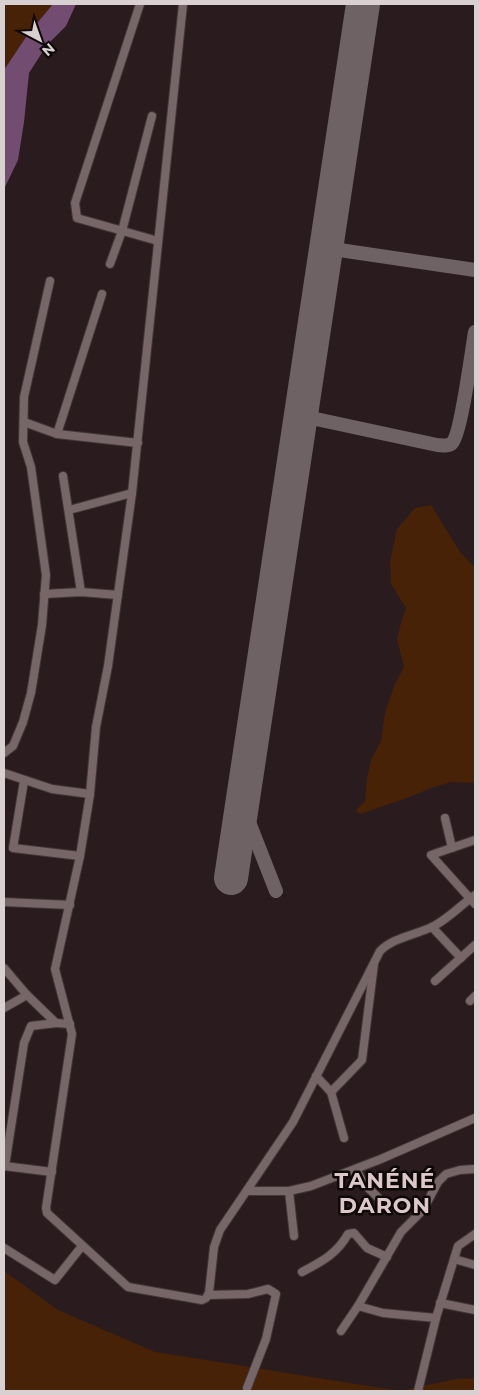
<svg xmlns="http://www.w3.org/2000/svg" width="479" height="1395" viewBox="0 0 479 1395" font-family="Montserrat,sans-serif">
	<rect width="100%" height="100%" fill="#2a1c1e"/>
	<!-- green -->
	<g fill="#472207">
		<path d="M4 4H53L28 34 4 70Z"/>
		<path d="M431 505 460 552 475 568V783L451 782 431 788 407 798 360 814 356 810 365 801 367 778 371 760 381 741 385 712 395 684 404 667 397 639 401 623 406 608 391 584 390 562 397 529 415 508Z"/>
		<path d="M4 1271 58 1310 155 1352 400 1391 456 1379 475 1378V1391H4Z"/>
	</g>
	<!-- water -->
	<path fill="#734c72" d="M53 4H76L66 26 47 45 29 73 24 122 18 160 4 189V70L28 34Z"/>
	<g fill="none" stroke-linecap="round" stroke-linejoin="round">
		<!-- taxiway -->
		<g stroke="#6e6264" stroke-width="14">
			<path d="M326 248 475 270"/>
			<path d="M302 416 437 445C442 445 448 447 452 443 461 435 472 349 475 332"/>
			<path d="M244 796 247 817 276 891"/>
		</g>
		<!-- runway -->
		<path stroke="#6e6264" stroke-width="34" d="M231 878 363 4"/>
		<defs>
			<g id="minor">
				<path d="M140 4 75 203 77 218 158 241"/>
				<path d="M183 4 132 493 108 666 96 727 90 794 80 856 55 969 72 1034 46 1208 47 1213 128 1287 202 1300 206 1298 209 1293 214 1247 220 1230 293 1122 380 951C394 937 416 935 434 926 449 918 461 905 475 895"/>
				<path d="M110 264 122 231 152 116"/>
				<path d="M24 422 57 434 102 294"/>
				<path d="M57 434 138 443"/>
				<path d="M63 476 81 592"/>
				<path d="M69 510 132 493"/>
				<path d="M44 594 81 592 118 595"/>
				<path d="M4 753 13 746 23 722 31 693 42 625 46 575 31 467 23 442 24 397 50 281"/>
				<path d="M4 773 52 789 90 794"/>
				<path d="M24 781 13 848 80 856"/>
				<path d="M445 818 452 848"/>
				<path d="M475 840 431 855 475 904"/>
				<path d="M4 902 70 905"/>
				<path d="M432 927 461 958"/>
				<path d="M4 968 27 995 56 1023 70 1024"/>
				<path d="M435 981 475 945"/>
				<path d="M470 1001 475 996"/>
				<path d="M4 1008 27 995"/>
				<path d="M316 1076 331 1092 344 1138"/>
				<path d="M331 1092 362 1060 374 964"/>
				<path d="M4 1166 52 1172"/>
				<path d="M5 1166 24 1043 31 1026 56 1023"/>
				<path d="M356 1169 364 1184 391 1210"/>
				<path d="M247 1191H289L311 1186 381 1159 475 1118"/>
				<path d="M289 1191 294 1236"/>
				<path d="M4 1248 55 1280 82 1246"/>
				<path d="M454 1259 475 1265"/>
				<path d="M302 1272C321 1262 337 1254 348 1234L354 1233 367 1248 387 1257"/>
				<path d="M208 1295 248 1294 268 1289 276 1294 266 1339 247 1388"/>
				<path d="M440 1303 475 1310"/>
				<path d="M358 1306 383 1313 436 1318"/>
				<path d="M341 1331 358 1306 401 1232 423 1210 438 1182 446 1174 460 1170 475 1169"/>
				<path d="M418 1391 436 1318 458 1246 475 1234"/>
			</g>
		</defs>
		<!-- minor casing -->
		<use href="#minor" stroke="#423738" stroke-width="10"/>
		<!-- minor -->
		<use href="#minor" stroke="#776668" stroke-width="8"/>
	</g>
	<g text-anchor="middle" stroke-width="5" stroke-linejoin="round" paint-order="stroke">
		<!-- district labels -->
		<g font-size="22" font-weight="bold" letter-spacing="1" fill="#dcc8ca" stroke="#0e0809">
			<text x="385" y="1188">TANÉNÉ<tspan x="385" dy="25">DARON</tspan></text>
		</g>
	</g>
	<!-- border -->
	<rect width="479" height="1395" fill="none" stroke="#d9d0d1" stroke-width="10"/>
	<!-- north arrow -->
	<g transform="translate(40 40) rotate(139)" stroke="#0e0809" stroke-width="4" paint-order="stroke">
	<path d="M0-4L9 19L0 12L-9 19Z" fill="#d9d0d1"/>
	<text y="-8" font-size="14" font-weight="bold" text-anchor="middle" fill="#d9d0d1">N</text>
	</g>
</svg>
